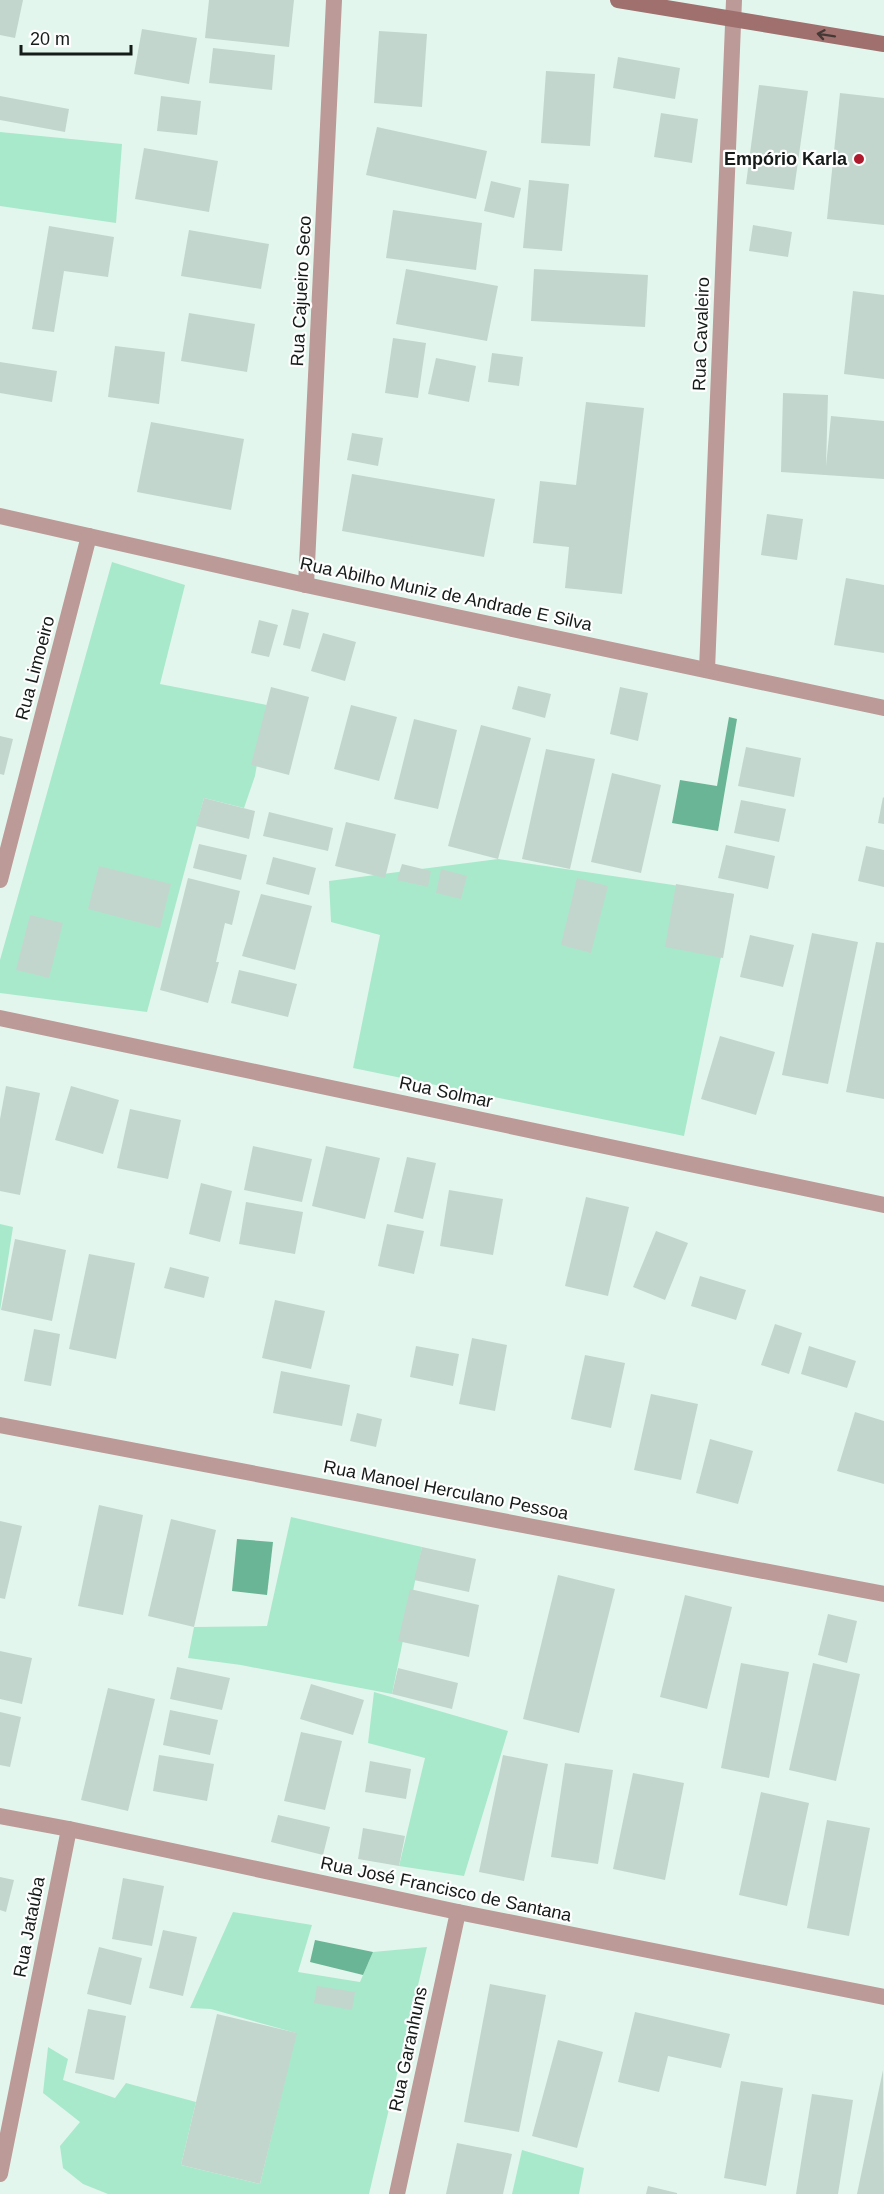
<svg xmlns="http://www.w3.org/2000/svg" width="884" height="2194" viewBox="0 0 884 2194" font-family="Arial,sans-serif">
	<rect width="100%" height="100%" fill="#e3f6ed"/>
	<!-- green -->
	<g fill="#a8e9cb">
		<path d="M0 132 122 144 116 223 0 206Z"/>
		<path d="M112 562 185 585 160 684 267 705 255 776 244 808 204 798 147 1012 0 993V960Z"/>
		<path d="M498 859 734 894 684 1136 353 1068 380 935 331 922 329 881Z"/>
		<path d="M0 1224 13 1227 0 1311Z"/>
		<path d="M291 1517 422 1547 392 1694 241 1665 188 1658 194 1627 267 1626Z"/>
		<path d="M374 1692 508 1731 464 1876 399 1866 425 1758 368 1743Z"/>
		<path d="M233 1912 312 1925 298 1972 360 1982 373 1952 427 1947 369 2194H108L83 2184 63 2168 60 2146 80 2122 43 2093 48 2047 68 2059 63 2080 115 2098 126 2083 196 2102 181 2165 260 2184 296 2033 211 2009 190 2008Z"/>
		<path d="M522 2150 584 2168 579 2194H512Z"/>
	</g>
	<!-- water -->
	<g fill="#6ab595">
		<path d="M729 717 737 719 718 831 672 823 680 780 717 786Z"/>
		<path d="M237 1539 273 1542 267 1595 232 1591Z"/>
		<path d="M315 1940 373 1952 363 1975 310 1962Z"/>
	</g>
	<!-- building -->
	<g fill="#c3d6cd">
		<path d="M0 0H23L15 38 0 35Z"/>
		<path d="M209 0H294L289 47 205 38Z"/>
		<path d="M142 29 197 38 189 84 134 74Z"/>
		<path d="M379 31 427 34 422 107 374 103Z"/>
		<path d="M213 48 275 55 272 90 209 83Z"/>
		<path d="M618 57 680 68 675 99 613 88Z"/>
		<path d="M546 71 595 74 590 146 541 143Z"/>
		<path d="M759 85 808 91 794 190 746 184Z"/>
		<path d="M840 93 884 98V225L827 219Z"/>
		<path d="M0 96 69 109 65 132 0 120Z"/>
		<path d="M161 96 201 101 197 135 157 131Z"/>
		<path d="M661 113 698 119 692 163 654 157Z"/>
		<path d="M377 127 487 151 476 199 366 175Z"/>
		<path d="M144 148 218 161 209 212 135 199Z"/>
		<path d="M529 180 569 184 562 251 523 248Z"/>
		<path d="M491 181 521 188 514 218 484 211Z"/>
		<path d="M393 210 482 223 476 270 386 258Z"/>
		<path d="M753 225 792 232 788 257 749 251Z"/>
		<path d="M49 226 114 237 108 277 64 271 54 332 32 329Z"/>
		<path d="M189 230 269 244 261 289 181 276Z"/>
		<path d="M406 269 498 286 487 341 396 324Z"/>
		<path d="M534 269 648 275 645 327 531 321Z"/>
		<path d="M853 291 884 295V379L844 374Z"/>
		<path d="M189 313 255 324 247 372 181 361Z"/>
		<path d="M393 338 426 343 418 398 385 393Z"/>
		<path d="M115 346 165 352 159 404 108 397Z"/>
		<path d="M492 353 523 357 519 386 488 382Z"/>
		<path d="M436 358 476 366 469 402 428 394Z"/>
		<path d="M0 362 57 371 52 402 0 393Z"/>
		<path d="M783 393 828 395 826 466 831 416 884 421V479L781 472Z"/>
		<path d="M586 402 644 408 622 594 565 588 569 547 533 543 540 481 576 485Z"/>
		<path d="M151 422 244 439 231 510 137 492Z"/>
		<path d="M352 433 383 438 378 466 347 460Z"/>
		<path d="M352 474 495 499 484 557 342 531Z"/>
		<path d="M767 514 803 519 797 560 761 555Z"/>
		<path d="M846 578 884 585V653L834 645Z"/>
		<path d="M292 609 309 613 300 649 283 645Z"/>
		<path d="M259 620 278 625 269 657 251 653Z"/>
		<path d="M323 633 356 642 345 681 311 671Z"/>
		<path d="M518 686 551 694 545 718 512 709Z"/>
		<path d="M271 687 309 697 289 775 251 765Z"/>
		<path d="M620 687 648 693 638 741 610 734Z"/>
		<path d="M351 705 397 717 379 781 334 769Z"/>
		<path d="M414 719 457 730 438 809 394 799Z"/>
		<path d="M481 725 531 738 498 859 448 846Z"/>
		<path d="M0 736 13 739 4 775 0 774Z"/>
		<path d="M746 747 801 758 794 797 738 786Z"/>
		<path d="M546 749 595 759 570 869 522 859Z"/>
		<path d="M612 773 661 785 641 873 591 862Z"/>
		<path d="M883 797 884 798V824L878 823Z"/>
		<path d="M204 798 255 811 249 839 196 826Z"/>
		<path d="M741 800 786 809 779 842 734 833Z"/>
		<path d="M269 812 333 828 328 851 263 836Z"/>
		<path d="M346 822 396 834 385 878 335 866Z"/>
		<path d="M199 844 247 855 241 880 193 868Z"/>
		<path d="M726 845 775 856 768 889 718 878Z"/>
		<path d="M866 846 884 850V887L858 881Z"/>
		<path d="M273 857 316 868 309 895 266 884Z"/>
		<path d="M402 864 431 871 428 887 397 880Z"/>
		<path d="M99 866 171 884 160 928 88 909Z"/>
		<path d="M441 869 467 876 461 899 436 893Z"/>
		<path d="M188 878 240 891 232 925 225 923 216 962H219L208 1003 160 990Z"/>
		<path d="M577 878 608 886 591 953 561 945Z"/>
		<path d="M676 884 734 894 723 958 665 947Z"/>
		<path d="M261 894 312 906 295 970 242 956Z"/>
		<path d="M30 915 63 923 49 978 16 970Z"/>
		<path d="M812 933 858 942 828 1084 782 1075Z"/>
		<path d="M750 935 794 945 783 987 740 977Z"/>
		<path d="M876 942 884 943V1099L846 1092Z"/>
		<path d="M239 970 297 984 288 1017 231 1003Z"/>
		<path d="M720 1036 775 1052 756 1115 701 1099Z"/>
		<path d="M6 1086 40 1093 20 1195 0 1191V1119Z"/>
		<path d="M71 1086 119 1100 103 1154 55 1140Z"/>
		<path d="M130 1109 181 1120 168 1179 117 1168Z"/>
		<path d="M253 1146 312 1159 302 1202 244 1190Z"/>
		<path d="M326 1146 380 1158 365 1219 312 1206Z"/>
		<path d="M407 1157 436 1163 423 1219 394 1212Z"/>
		<path d="M201 1183 232 1191 220 1242 189 1234Z"/>
		<path d="M449 1190 503 1199 493 1255 440 1246Z"/>
		<path d="M586 1197 629 1207 608 1296 565 1286Z"/>
		<path d="M246 1202 303 1212 295 1254 239 1244Z"/>
		<path d="M387 1224 424 1231 414 1274 378 1266Z"/>
		<path d="M656 1231 688 1243 665 1300 633 1287Z"/>
		<path d="M15 1239 66 1250 52 1321 1 1310Z"/>
		<path d="M89 1254 135 1263 116 1359 69 1349Z"/>
		<path d="M170 1267 209 1277 204 1298 164 1288Z"/>
		<path d="M700 1276 746 1290 736 1320 691 1306Z"/>
		<path d="M275 1300 325 1311 311 1369 262 1358Z"/>
		<path d="M775 1324 802 1333 789 1374 761 1365Z"/>
		<path d="M34 1329 60 1334 51 1386 24 1381Z"/>
		<path d="M472 1338 507 1345 495 1411 459 1404Z"/>
		<path d="M416 1346 459 1354 453 1386 410 1377Z"/>
		<path d="M809 1346 856 1361 847 1388 801 1374Z"/>
		<path d="M585 1355 625 1363 611 1428 571 1419Z"/>
		<path d="M281 1371 350 1385 342 1426 273 1413Z"/>
		<path d="M651 1394 698 1404 681 1480 634 1470Z"/>
		<path d="M855 1412 884 1421V1484L837 1471Z"/>
		<path d="M357 1413 382 1419 376 1447 350 1441Z"/>
		<path d="M710 1439 753 1451 738 1504 696 1493Z"/>
		<path d="M99 1505 143 1515 123 1615 78 1606Z"/>
		<path d="M171 1519 216 1530 194 1627 148 1616Z"/>
		<path d="M0 1521 22 1526 5 1599 0 1598Z"/>
		<path d="M422 1547 476 1559 469 1592 414 1580Z"/>
		<path d="M558 1575 615 1589 579 1733 523 1719Z"/>
		<path d="M410 1589 479 1605 469 1657 398 1641Z"/>
		<path d="M685 1595 732 1607 707 1709 660 1697Z"/>
		<path d="M828 1614 857 1621 847 1663 818 1655Z"/>
		<path d="M0 1651 32 1658 22 1704 0 1699Z"/>
		<path d="M741 1663 789 1672 769 1778 721 1768Z"/>
		<path d="M813 1663 860 1674 836 1781 789 1770Z"/>
		<path d="M177 1667 230 1678 222 1710 170 1699Z"/>
		<path d="M398 1668 458 1683 452 1709 392 1694Z"/>
		<path d="M311 1684 364 1700 353 1735 300 1719Z"/>
		<path d="M108 1688 155 1699 128 1811 81 1800Z"/>
		<path d="M170 1710 218 1720 210 1755 163 1745Z"/>
		<path d="M0 1712 21 1717 10 1767 0 1765Z"/>
		<path d="M301 1732 342 1741 325 1810 284 1801Z"/>
		<path d="M159 1755 214 1764 207 1801 153 1791Z"/>
		<path d="M503 1755 548 1764 524 1881 479 1872Z"/>
		<path d="M370 1761 411 1769 406 1799 365 1792Z"/>
		<path d="M565 1763 613 1770 598 1864 551 1857Z"/>
		<path d="M633 1773 684 1783 665 1880 613 1869Z"/>
		<path d="M761 1792 809 1803 787 1906 739 1895Z"/>
		<path d="M278 1815 330 1827 323 1855 271 1842Z"/>
		<path d="M827 1820 870 1828 849 1936 807 1928Z"/>
		<path d="M363 1828 405 1836 399 1866 358 1859Z"/>
		<path d="M0 1877 14 1880 6 1912 0 1910Z"/>
		<path d="M123 1878 164 1886 152 1946 112 1939Z"/>
		<path d="M163 1930 197 1937 183 1996 149 1988Z"/>
		<path d="M99 1947 142 1958 131 2005 87 1994Z"/>
		<path d="M490 1984 546 1995 519 2132 464 2122Z"/>
		<path d="M317 1986 355 1992 352 2010 314 2003Z"/>
		<path d="M88 2009 126 2016 114 2080 75 2073Z"/>
		<path d="M635 2012 730 2034 721 2068 668 2056 659 2092 618 2082Z"/>
		<path d="M217 2014 297 2033 260 2184 181 2165Z"/>
		<path d="M558 2040 603 2052 577 2148 532 2136Z"/>
		<path d="M883 2070 884 2194H857Z"/>
		<path d="M741 2081 783 2088 766 2186 724 2178Z"/>
		<path d="M812 2094 853 2100 838 2194H796Z"/>
		<path d="M457 2143 512 2154 503 2194H446Z"/>
		<path d="M648 2186 677 2193V2194H646Z"/>
	</g>
	<g fill="none" stroke-linecap="round" stroke-linejoin="round">
		<!-- minor -->
		<g stroke="#bc9a98" stroke-width="16">
			<path d="M0 516 306 585 884 708"/>
			<path d="M306 585 334 0"/>
			<path d="M707 670 734 0"/>
			<path d="M0 880 89 536"/>
			<path d="M0 1018 884 1205"/>
			<path d="M0 1425 884 1594"/>
			<path d="M0 1816 69 1829 458 1912 884 1997"/>
			<path d="M0 2174 69 1829"/>
			<path d="M397 2194 458 1912"/>
		</g>
		<!-- secondary -->
		<path stroke="#9f706e" stroke-width="16" d="M618 0 884 44"/>
	</g>
	<!-- one-way arrows -->
	<defs><path id="oneway-shaft" d="M-6 0H5M1.5-3L5.5 0L1.5 3" fill="none" stroke-width="1.6" stroke-linecap="round" stroke-linejoin="round" transform="scale(1.5)"/></defs>
	<use stroke="#453936" href="#oneway-shaft" transform="translate(826 35) rotate(-171)"/>
	<!-- markers -->
	<circle fill="#af1b2e" stroke="#fefefe" stroke-width="2" cx="859" cy="159" r="6"/>
	<g text-anchor="middle" stroke-width="4.5" stroke-linejoin="round" paint-order="stroke">
		<!-- poi labels -->
		<g font-size="18" font-weight="bold" fill="#141b18" stroke="#fefefe" text-anchor="end">
			<text x="847" y="165">Empório Karla</text>
		</g>
		<!-- street labels -->
		<g font-size="18" fill="#141b18" stroke="#fefefe">
			<text transform="translate(301 291) rotate(-87)" y="6">Rua Cajueiro Seco</text>
			<text transform="translate(701 334) rotate(-88)" y="6">Rua Cavaleiro</text>
			<text transform="translate(446 594) rotate(12)" y="6">Rua Abilho Muniz de Andrade E Silva</text>
			<text transform="translate(35 668) rotate(-75)" y="6">Rua Limoeiro</text>
			<text transform="translate(446 1092) rotate(12)" y="6">Rua Solmar</text>
			<text transform="translate(446 1490) rotate(11)" y="6">Rua Manoel Herculano Pessoa</text>
			<text transform="translate(446 1889) rotate(12)" y="6">Rua José Francisco de Santana</text>
			<text transform="translate(29 1927) rotate(-79)" y="6">Rua Jataúba</text>
			<text transform="translate(408 2049) rotate(-78)" y="6">Rua Garanhuns</text>
		</g>
	</g>
	<!-- scale -->
	<path d="M21 45v9h110v-9" fill="none" stroke="#141b18" stroke-width="3"/>
	<text x="30" y="45" font-size="18" fill="#141b18" stroke="#fefefe" stroke-width="4.5" paint-order="stroke">20 m</text>
</svg>
